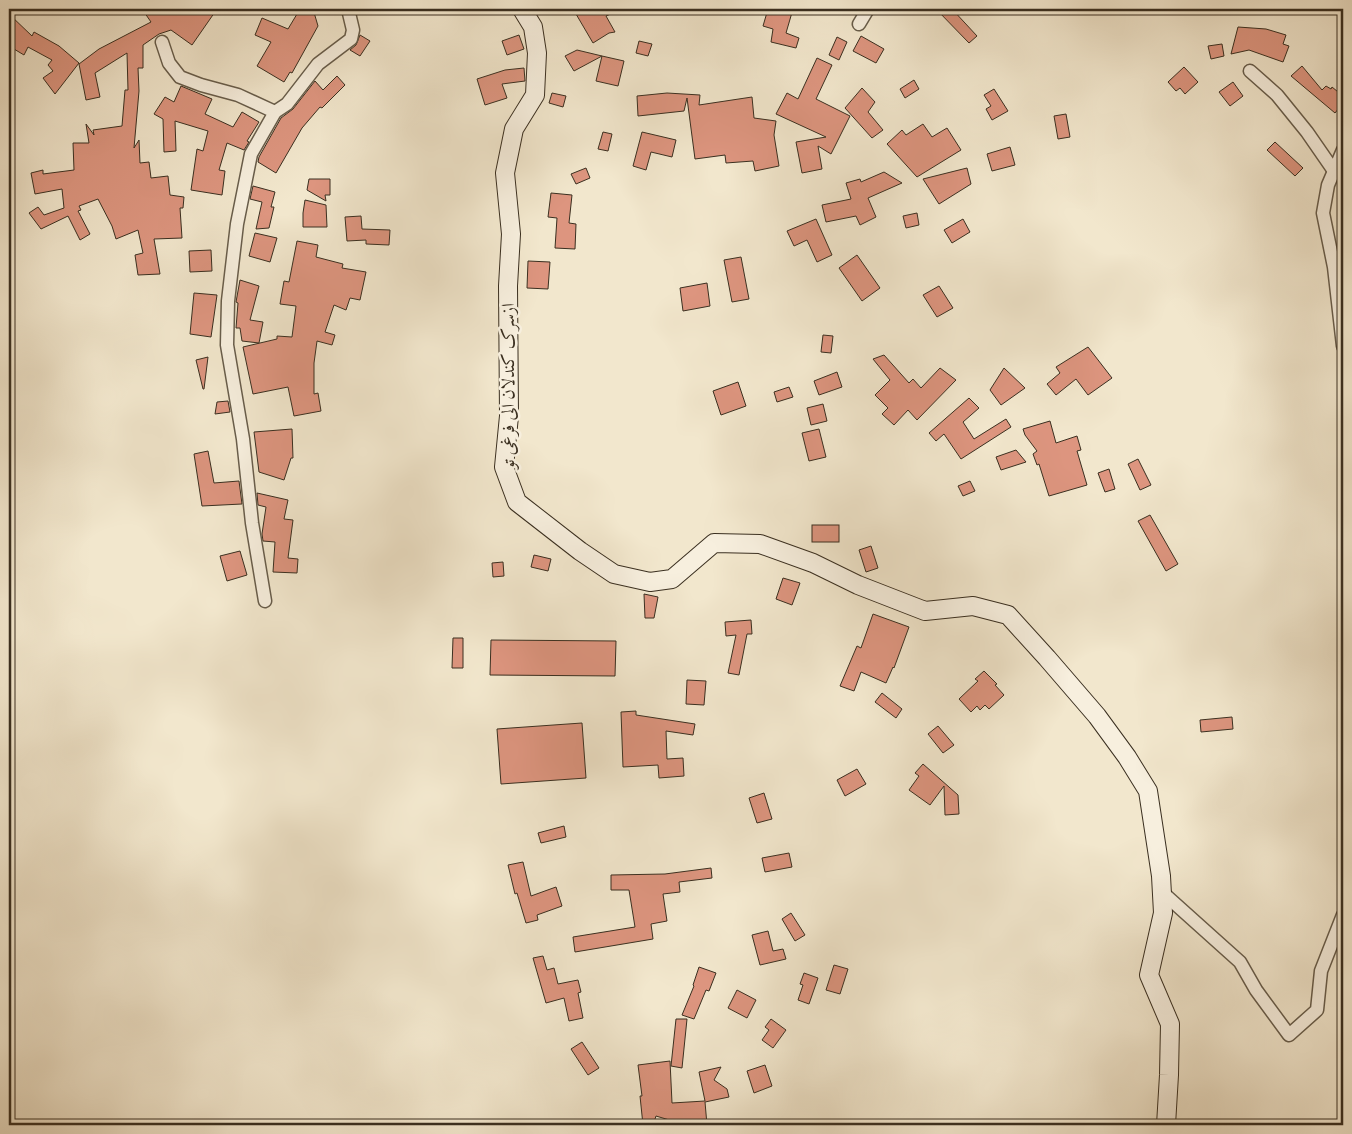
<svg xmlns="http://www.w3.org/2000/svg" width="1352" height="1134" viewBox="0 0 1352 1134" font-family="'Gentium Book Plus',Amiri,serif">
	<rect width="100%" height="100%" fill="#f2e7cd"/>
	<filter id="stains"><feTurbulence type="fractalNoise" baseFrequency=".004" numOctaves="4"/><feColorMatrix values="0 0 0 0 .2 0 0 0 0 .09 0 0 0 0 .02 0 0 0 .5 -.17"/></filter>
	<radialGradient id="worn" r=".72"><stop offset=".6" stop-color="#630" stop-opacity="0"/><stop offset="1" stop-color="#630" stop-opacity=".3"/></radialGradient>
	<!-- building -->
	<g fill="#dd957f" stroke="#3a2f20">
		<path d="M142 9H217L192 45 171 30 159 34 143 45V68H138L139 91 134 148 139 140 140 163 149 162 151 178 168 176 170 195 184 197 183 208H180L182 238 154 239 160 274 138 275 135 255 143 253 138 230 116 239 112 226 98 199 79 206 81 210 78 211 90 234 80 240 68 216 41 229 29 213 38 207 44 215 64 208 62 189 35 194 31 173 43 170V174L74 170 73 143H89L86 124 94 135 93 130 122 126 125 90H128L127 53 95 73 100 97 86 100 79 64 99 49 151 22Z"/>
		<path d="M300 9H313L318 26 292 73 290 72 284 82 257 66 271 42 255 35 262 18 288 29Z"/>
		<path d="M584 9H622L606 16 615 32 609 33 593 43 576 14Z"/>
		<path d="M768 9H793L786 33 799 38 796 48 771 42 773 29 763 26Z"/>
		<path d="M936 9H952L977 36 969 43Z"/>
		<path d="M9 14 32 36 34 32 59 46 79 63 55 94 43 78 53 71 48 65 52 60 28 47 24 55 9 46Z"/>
		<path d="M1238 27 1266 29 1286 35 1283 44 1289 46 1283 62 1249 50 1231 54Z"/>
		<path d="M360 35 370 41 360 56 350 50 356 45Z"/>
		<path d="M519 35 524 49 507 55 502 41Z"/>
		<path d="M861 36 884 49 876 63 853 51Z"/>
		<path d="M837 37 847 42 839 60 829 55Z"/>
		<path d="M639 41 652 44 648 56 636 53Z"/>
		<path d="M1222 44 1224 56 1211 59 1208 46Z"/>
		<path d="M577 50 602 56 574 71 565 56Z"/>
		<path d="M602 56 624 61 618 86 596 81Z"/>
		<path d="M817 58 832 65 816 99 850 116 831 154 818 146 822 169 802 173 796 142 826 137 776 114 787 93 798 99Z"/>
		<path d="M1302 66 1322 90 1326 86 1331 89 1332 87 1343 96V103L1335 113 1291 76Z"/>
		<path d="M1184 67 1198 82 1185 94 1180 88 1176 91 1168 82Z"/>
		<path d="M524 68 525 81 502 84 507 98 485 105 477 79 505 70Z"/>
		<path d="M337 76 345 85 322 108 320 107 302 128 276 173 258 162 259 157 281 118 293 109 315 81 323 90Z"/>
		<path d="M914 80 919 89 905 98 900 89Z"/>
		<path d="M1233 82 1243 96 1230 106 1219 92Z"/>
		<path d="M181 86 212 99 205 114 233 127 242 112 259 122 247 141 249 142 244 150 227 143 219 170 225 171 222 195 191 190 197 149 203 151 208 131 175 121 176 151 164 152 163 119 154 114 165 97 174 102Z"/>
		<path d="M862 88 875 102 868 112 883 130 872 138 845 108Z"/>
		<path d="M994 89 1008 111 992 120 986 109 991 106 984 95Z"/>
		<path d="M552 93 566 96 563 107 549 103Z"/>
		<path d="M667 93 700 95 699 105 752 97 754 118 776 121 774 135 779 166 755 171 753 161 726 163 725 155 695 159 687 98 684 111 638 116 637 96Z"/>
		<path d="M1066 114 1070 137 1058 139 1054 116Z"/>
		<path d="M923 124 932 137 947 128 961 150 917 177 887 144 902 130 906 135Z"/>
		<path d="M603 132 612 134 608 151 598 149Z"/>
		<path d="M642 132 676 140 672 157 651 152 646 170 633 166Z"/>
		<path d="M1275 142 1303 168 1295 176 1267 150Z"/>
		<path d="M1010 147 1015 165 992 171 987 154Z"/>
		<path d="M586 168 590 178 576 184 571 174Z"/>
		<path d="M967 168 971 184 939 204 923 179Z"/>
		<path d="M884 172 902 183 868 198 876 217 860 225 856 216 826 222 822 205 851 199 846 183 860 179 861 182Z"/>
		<path d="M309 179H330V195H325L326 201 307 190Z"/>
		<path d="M253 186 275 192 271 207H274L269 228 256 229 262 202 250 199Z"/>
		<path d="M551 193 572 195 569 223 576 224 575 249 555 248 557 218 548 217Z"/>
		<path d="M305 200 326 205 327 227H303V213Z"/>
		<path d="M917 213 919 225 906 228 903 216Z"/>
		<path d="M361 216 362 229 390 230 389 245 366 244V240L347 241 345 217Z"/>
		<path d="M816 219 832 255 817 262 807 240 794 246 787 231Z"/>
		<path d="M963 219 970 232 952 243 944 230Z"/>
		<path d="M255 233 277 238 270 262 249 256Z"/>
		<path d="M297 241 318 245 316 257 343 264 342 268 366 272 360 300 350 298 346 310 334 305 325 332 335 335 332 345 317 341 314 363V394L318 393 321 411 294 416 288 387 253 394 243 347 277 339V336L292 337 296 306 280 304 284 281 289 282Z"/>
		<path d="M211 250 212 271 190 272 189 251Z"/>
		<path d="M857 255 880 288 862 301 839 268Z"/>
		<path d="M741 257 749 299 732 302 724 260Z"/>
		<path d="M528 261 550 262 548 289 527 288Z"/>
		<path d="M240 280 259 286 250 320 263 322 259 343 242 341 240 328H236L238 303 236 302Z"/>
		<path d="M707 283 710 306 683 311 680 288Z"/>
		<path d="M939 286 953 308 937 317 923 295Z"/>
		<path d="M194 293 217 295 211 337 190 334Z"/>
		<path d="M823 335 833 336 831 353 821 352Z"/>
		<path d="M1088 347 1112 378 1088 395 1076 379 1056 395 1047 384 1060 373 1056 367Z"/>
		<path d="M884 355 909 383 913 379 921 388 940 368 956 380 917 420 908 410 894 425 882 414 888 408 875 395 890 380 873 359Z"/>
		<path d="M208 357 204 389H203L196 360Z"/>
		<path d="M1004 368 1025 388 1001 405 990 390Z"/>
		<path d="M837 372 842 387 819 395 814 381Z"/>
		<path d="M738 382 746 406 721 415 713 391Z"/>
		<path d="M789 387 793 397 777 402 774 392Z"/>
		<path d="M969 398 979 408 963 422 974 439 1006 419 1011 427 961 459 944 434 936 441 929 433Z"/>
		<path d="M228 401 230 412 215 414 217 402Z"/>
		<path d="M823 404 827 421 811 425 807 408Z"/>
		<path d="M1050 421 1056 443 1077 436 1081 450 1077 451 1087 485 1049 496 1039 464 1037 465 1033 454 1037 451 1025 435 1023 429Z"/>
		<path d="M292 429 293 458H291L284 480 259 472 254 432Z"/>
		<path d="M819 429 826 457 809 461 802 433Z"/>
		<path d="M1016 450 1026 462 1001 470 996 457Z"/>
		<path d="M208 451 214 483 239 481 242 504 202 506 194 454Z"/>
		<path d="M1138 459 1151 485 1140 490 1128 464Z"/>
		<path d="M1109 469 1115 489 1105 492 1098 473Z"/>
		<path d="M970 481 975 491 963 496 958 486Z"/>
		<path d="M257 493 288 500 284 519 293 520 288 558 298 559 297 573 273 572 275 542 263 541 262 534 266 507 258 505Z"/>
		<path d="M1150 515 1178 564 1166 571 1138 521Z"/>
		<rect x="812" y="525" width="27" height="17"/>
		<path d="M871 546 878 568 866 572 859 550Z"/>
		<path d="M240 551 247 575 227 581 220 556Z"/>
		<path d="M534 555 551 559 548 571 531 567Z"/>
		<path d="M503 562 504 576 493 577 492 563Z"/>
		<path d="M783 578 800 583 792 605 776 599Z"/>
		<path d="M644 594 658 597 654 618H645Z"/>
		<path d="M873 614 909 627 894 668 893 667 886 683 861 672 854 691 840 686 857 646 861 648Z"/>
		<path d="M751 620 752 634H747L739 675 728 673 736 635 726 636 725 622Z"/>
		<path d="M453 638H463V668H452Z"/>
		<path d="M491 640 616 641 615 676 490 675Z"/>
		<path d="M984 671 997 684 995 685 1004 695 989 709 985 705 980 710 977 706 971 712 959 699 978 681 975 679Z"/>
		<path d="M687 680 706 681 704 705 686 704Z"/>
		<path d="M882 693 902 709 896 718 875 702Z"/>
		<path d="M636 711V715L695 724 693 735 666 731 667 759 683 758 684 776 659 778 658 765 623 767 621 712Z"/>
		<path d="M1232 717 1233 729 1201 732 1200 720Z"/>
		<path d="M582 723 586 778 501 784 497 729Z"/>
		<path d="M938 726 954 745 943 753 928 734Z"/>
		<path d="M923 764 958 795 959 814 945 815 944 786 930 805 909 790 919 776 915 773Z"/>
		<path d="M857 769 866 784 845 796 837 780Z"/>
		<path d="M764 793 772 819 757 823 749 798Z"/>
		<path d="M564 826 566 837 541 843 538 833Z"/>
		<path d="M789 853 792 867 765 872 762 858Z"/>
		<path d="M523 862 531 896 556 887 562 906 537 915 538 920 526 923 517 893 515 894 508 865Z"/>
		<path d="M711 868 712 878 679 882 680 892 663 894 667 921 651 924 653 939 575 952 573 937 635 927 629 890H611V875L665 874Z"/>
		<path d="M791 913 805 935 795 941 782 919Z"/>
		<path d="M768 931 773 951 783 949 786 959 760 965 752 935Z"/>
		<path d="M543 956 547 970 554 968 558 984 578 980 581 992 578 993 583 1018 569 1021 564 998 546 1003 533 958Z"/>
		<path d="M834 965 848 969 840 994 826 990Z"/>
		<path d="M699 967 716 973 709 991 706 990 694 1019 682 1015 694 986 693 985Z"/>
		<path d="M804 973 818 978 809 1004 798 1000 803 985 800 984Z"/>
		<path d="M737 990 756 1000 747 1018 728 1008Z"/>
		<path d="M676 1019H687L682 1068 671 1066Z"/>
		<path d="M771 1019 786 1030 773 1048 762 1040 769 1030 765 1027Z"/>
		<path d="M582 1042 599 1068 588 1075 571 1049Z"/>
		<path d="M670 1061 672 1103 705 1101 699 1072 721 1067 714 1080 727 1089 729 1097 705 1102 707 1125H693V1121L676 1122 656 1116 653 1125H643L640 1096H642L638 1065Z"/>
		<path d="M765 1065 772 1086 754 1093 747 1071Z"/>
	</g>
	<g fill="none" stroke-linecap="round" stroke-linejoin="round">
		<defs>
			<g id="street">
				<path d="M859 24 868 9"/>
				<path d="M162 42 169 63 180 77 201 85 238 95 275 112"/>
				<path d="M1250 71 1277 95 1307 132 1334 171"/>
				<path d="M1343 150 1328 185 1323 213 1334 267 1343 346"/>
				<path d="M265 601 252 523 243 439 227 345 228 301 237 224 251 154 275 112 287 104 318 64 351 39 353 30 348 9"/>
				<path d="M1162 892 1240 962 1256 990 1289 1035 1317 1010 1321 971 1343 915"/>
			</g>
			<path id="secondary" d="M522 9 533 27 537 53 535 95 514 129 505 173 511 234 508 286 509 416 504 467 517 502 580 551 614 574 650 582 672 579 714 543 760 544 813 563 858 585 925 611 973 606 1008 615 1047 658 1097 716 1127 757 1148 791 1161 876 1163 913 1149 975 1170 1024 1169 1075 1166 1125"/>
		</defs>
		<!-- street casing -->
		<use href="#street" stroke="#685d4b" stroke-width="15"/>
		<!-- secondary casing -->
		<use href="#secondary" stroke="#3a2f20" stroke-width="20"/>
		<!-- street -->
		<use href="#street" stroke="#f7efde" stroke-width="12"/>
		<!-- secondary -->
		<use href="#secondary" stroke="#f7efde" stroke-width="18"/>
	</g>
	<g text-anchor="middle" stroke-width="5" stroke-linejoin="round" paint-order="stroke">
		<!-- street labels -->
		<g font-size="18" fill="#3a2f20" stroke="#f7efde">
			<text transform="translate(508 386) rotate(-90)" y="6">ازسرک کندلان الی فرغی تو</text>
		</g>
	</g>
	<!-- margin -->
	<rect width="1352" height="1134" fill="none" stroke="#f2e7cd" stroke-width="30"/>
	<rect x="10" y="10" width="1332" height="1114" fill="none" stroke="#3a2f20" stroke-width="2.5"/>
	<rect x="15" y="15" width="1322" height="1104" fill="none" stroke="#3a2f20"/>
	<rect width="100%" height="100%" filter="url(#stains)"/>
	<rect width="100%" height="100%" fill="url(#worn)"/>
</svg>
